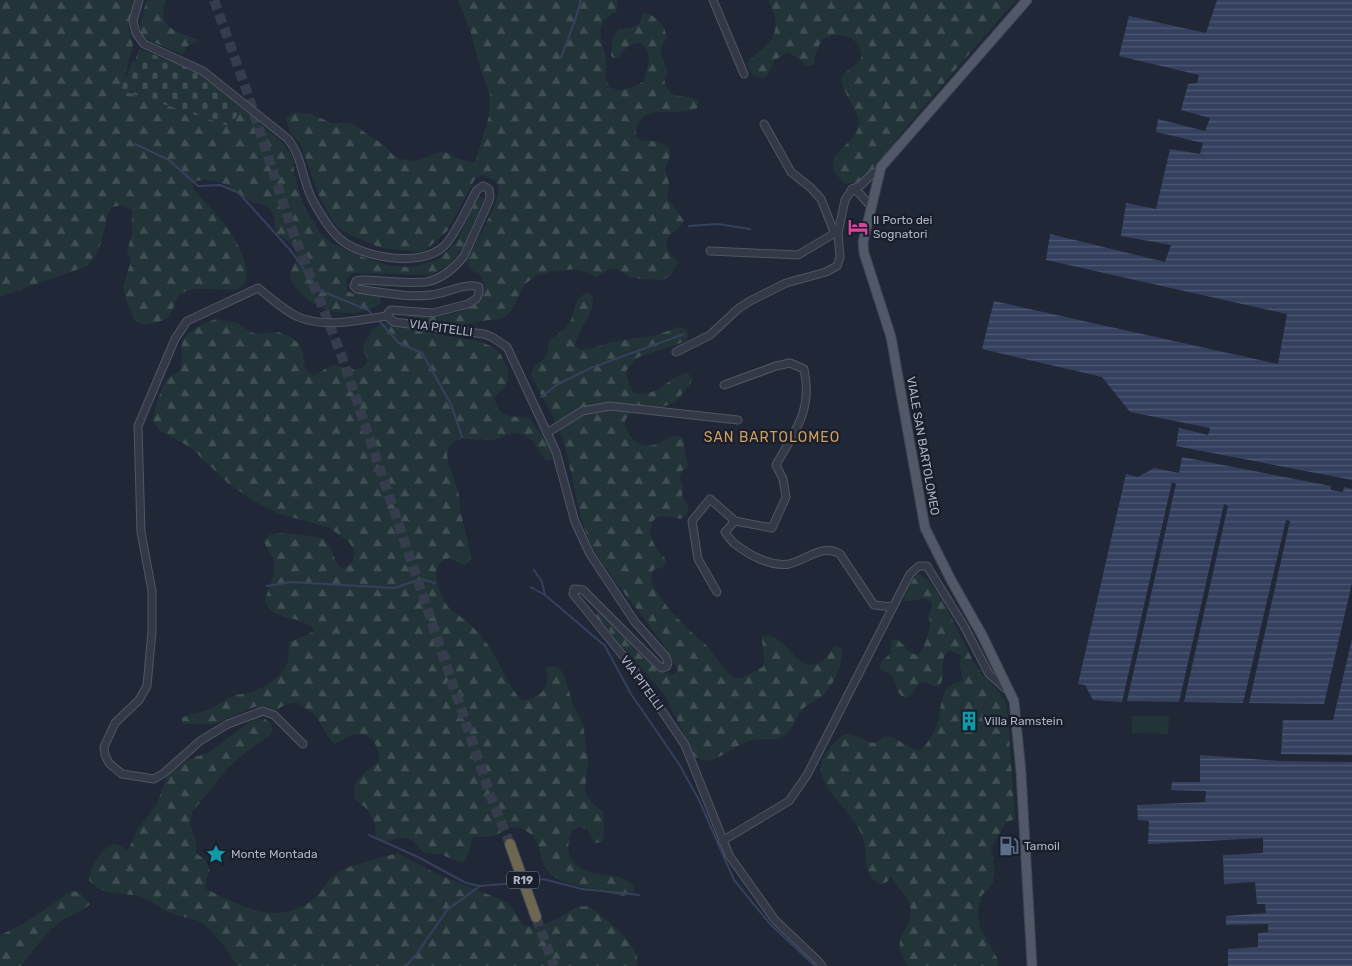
<svg xmlns="http://www.w3.org/2000/svg" width="1352" height="966" viewBox="0 0 1352 966" font-family="Rubik,sans-serif">
	<defs>
		<pattern id="forest-firs" width="22" height="20" patternUnits="userSpaceOnUse" patternTransform="scale(1.25)"><rect width="22" height="20" fill="#233439"/><path d="M5 1l3.5 6h-7zM16 11l3.5 6h-7z" fill="#404f54"/></pattern>
		<pattern id="cemetery-stones" width="16" height="16" patternUnits="userSpaceOnUse" patternTransform="scale(1.25)"><rect width="16" height="16" fill="#233439"/><path d="M2 7V4a2 2 0 0 1 4 0v3zM10 15v-3a2 2 0 0 1 4 0v3z" fill="#404f54"/></pattern>
		<pattern id="water-rules" width="6" height="5" patternUnits="userSpaceOnUse" patternTransform="scale(1.25)"><rect width="6" height="5" fill="#34405e"/><path d="M0 2.5h6" fill="none" stroke="#4f5973"/></pattern>
	</defs>
	<rect width="100%" height="100%" fill="#202737"/>
	<!-- forest -->
	<g fill="url(#forest-firs)">
		<path d="M0 0H134L128 25 133 46 121 90 233 127 240 107 284 144 293 158 294 173 303 204 320 233 333 244 365 258 388 265 404 267 415 266 439 259 456 243 479 195 484 199 464 245 451 263 432 275 354 273 349 275 346 280 347 291 352 293 380 297 381 303C356 320 320 315 300 292 297 289 293 285 291 280 287 271 300 261 296 251 293 242 283 238 276 234 275 226 275 217 271 211 265 203 254 204 246 199 241 197 238 192 233 189 224 182 202 175 192 184L194 190C217 215 249 244 246 282L238 289C222 292 199 285 184 292 172 298 176 311 167 318 161 322 152 323 145 325L135 321 127 302 123 287 131 261 127 251 132 235V210L122 205 112 207 106 218V224L98 252 87 266 0 297Z"/>
		<path d="M147 0H166C155 29 177 31 199 40L186 47 183 55 151 41 141 33 140 23Z"/>
		<path d="M458 0H616L618 4 616 12C588 26 606 43 606 62 607 68 604 72 606 78 610 98 633 88 644 81 646 68 656 53 640 43 629 43 624 50 618 58H614L611 56 612 40 618 29C627 28 632 29 640 23L642 15 645 12C656 16 666 27 667 38 665 42 661 45 661 49 659 59 673 69 664 79 669 103 684 92 699 101L697 108C678 119 636 99 636 136L641 141C653 141 660 140 669 148L670 155 665 169 669 183 667 198 684 221C679 231 661 237 668 250 671 255 675 258 678 263L670 276 663 280 631 278 617 269H609L596 277 581 270 574 269 550 272 537 275 525 284 511 311 507 316 500 319 488 320 461 325 413 320 408 319 407 315C419 314 431 318 442 316 457 314 489 305 485 285 484 273 469 273 467 262 472 246 503 200 498 185 495 178 488 177 482 175L475 179 447 231 427 249 420 252 381 248 346 233 336 226 320 198 300 143 289 131 286 119 289 116 296 113 311 114 332 123H351L385 146 393 155 400 159 416 161 441 152 449 153 456 158 473 163 476 160 489 116 490 94 481 71 471 33Z"/>
		<path d="M768 0H1016C980 41 944 83 909 124 894 142 881 161 865 177 859 183 851 184 844 183 841 179 836 175 834 171 826 153 858 142 859 124 859 110 842 93 841 77 848 68 858 66 862 56 861 51 860 46 856 42 846 33 827 32 820 44 816 50 815 57 814 64L806 66 801 60 788 52 775 60 768 74 763 79C754 76 749 73 747 63 753 56 761 51 768 44 780 31 776 14 768 0Z"/>
		<path d="M588 292 593 297C593 319 578 327 575 346L581 350 589 349 611 342 657 335 678 327 686 329 689 335 685 341 678 344 641 356 635 359 626 371 629 385 633 392C658 400 668 375 688 373L692 379 690 385 674 403 659 408 635 409 625 420C625 434 637 449 654 445 666 442 669 432 684 438 683 448 687 456 688 466L682 471 679 478 683 484 682 496 689 508 686 515 680 519C675 518 669 516 664 516 646 517 649 535 655 546 659 552 664 556 667 562L662 568 654 569 651 576V583L668 608 689 630 706 645 728 673 735 678H742L763 667C766 656 762 647 762 636 787 631 795 674 819 663 826 660 830 651 835 646L842 648C843 664 834 686 821 697 815 701 807 704 802 710 793 719 796 729 782 737 772 742 761 737 752 740 737 745 725 755 710 761L703 760 695 757 665 695 596 616 598 610C616 626 650 673 673 675L678 670C656 625 615 589 591 544 575 511 574 474 563 440 556 417 541 397 531 375L534 367 546 357 549 341C555 335 563 332 568 325 578 311 570 300 588 292Z"/>
		<path d="M217 319 238 323 250 332 256 334 278 332 289 336 298 343 303 353 305 369 313 376 332 365C345 365 361 377 368 360L363 350 364 344 373 329 383 323 420 328 446 336 478 341 493 347 501 355 508 370V380L506 386 494 397C499 421 511 415 529 418L551 448 552 459 546 461 533 441 524 435 516 433 509 434 494 440 462 439 455 441 449 446 447 454 448 461 459 495 460 509 471 555 470 562 464 565 449 558C426 565 439 593 448 607 452 612 461 616 466 621 472 625 477 632 482 637 498 656 505 681 521 700 530 700 541 696 546 686 548 681 547 674 546 668L554 666 560 669 564 676 573 704 583 724 588 761 585 790 587 797 592 803 604 812C603 823 605 833 602 842L594 843 587 829 580 827 572 830C562 855 573 870 599 874 605 876 613 875 619 877 623 878 628 882 633 885L634 891C629 894 625 896 619 896 614 895 609 893 605 891 587 886 560 886 548 871 535 854 546 839 520 828 508 824 505 832 496 835 489 838 480 836 473 837 469 848 471 855 462 863L440 854 424 853C404 832 410 837 383 842L376 838 375 823 367 809 355 799C351 778 365 774 379 761 380 748 372 732 356 734 348 735 342 742 334 744 321 730 322 715 301 706 298 704 294 702 290 703 285 704 280 708 276 710L266 706 254 707 215 724H182V718C189 713 196 714 204 711 214 708 222 701 231 697 239 693 247 694 254 691 266 687 278 678 285 668 290 662 287 650 290 642L315 631C303 614 271 622 265 601 268 588 278 572 273 558 270 552 266 548 264 541 266 538 269 535 273 534 279 532 319 536 323 539 333 546 332 561 342 568 352 567 353 561 355 552L349 542 330 528 280 514 254 501 229 484 190 447 159 430 153 421C154 411 162 383 169 377 172 374 177 373 180 371 184 362 180 353 182 344 186 330 205 322 217 319Z"/>
		<path d="M918 574C939 580 964 648 977 667 987 682 1002 690 1007 707L1015 819 1006 822 991 848 995 870 992 885 982 895 978 911 979 926 997 958 998 966H908C905 961 901 954 900 948 897 934 914 925 910 906 908 896 896 886 891 876L887 882 880 884C859 873 870 852 861 833 853 815 824 790 821 772 818 758 834 742 844 734H851L872 743 879 741 885 736C899 738 907 748 920 751 929 743 937 728 939 716 943 698 941 684 963 681L960 665 961 656 950 650C936 658 949 677 938 687 931 687 927 680 920 683L908 698C894 696 898 683 891 674L882 671 879 668 882 661 891 653V642L894 639C905 641 906 654 918 655L923 649 930 627 929 615 932 607V603C922 593 916 603 905 601L904 598 913 579Z"/>
		<path d="M254 719H265L271 724 273 731 269 736 242 755 227 769 192 812 190 823 196 843V853L205 860 210 870 206 879V889C242 907 280 928 316 897 324 889 328 878 339 872 351 864 382 858 397 853L437 874 502 900 511 906 523 925 534 928 557 919 576 907 588 906C602 916 630 937 636 954 638 957 637 962 637 966H237C231 954 209 924 196 920 187 917 175 916 166 911 158 907 148 898 139 896 120 892 103 897 89 880 89 879 90 872 90 872 92 865 106 845 113 844 119 844 123 848 128 851L137 830 157 804 167 776 176 767 189 759 208 753Z"/>
		<path d="M73 891 81 893 84 899 90 904C82 912 72 914 63 920 45 932 34 950 21 966H0V935C17 928 32 918 47 908 57 902 63 895 73 891Z"/>
	</g>
	<!-- cemetery -->
	<path fill="url(#cemetery-stones)" d="M139 49 197 71 240 107 232 127 121 90 126 75H130L128 74 132 61 135 62Z"/>
	<!-- pitch -->
	<path fill="#233439" d="M1132 716H1169L1168 734 1132 733Z"/>
	<!-- water -->
	<g fill="url(#water-rules)">
		<path d="M1217 0H1352V480L1176 446 1179 428 1208 435 1210 428 1130 412 1102 377 982 349 994 301 1278 364 1287 314 1046 260 1050 234 1165 262 1171 245 1121 236 1126 203 1156 209 1170 149 1200 154 1203 143 1156 132 1158 119 1205 131 1210 118 1181 110 1188 84 1197 83 1199 75 1119 56 1129 16 1206 33Z"/>
		<path d="M1182 457 1331 486V490L1343 492 1344 487 1352 489V583L1324 704 1249 703 1290 521 1286 520 1243 703 1184 702 1228 506 1224 504 1179 702 1127 701 1176 484 1172 482 1122 702 1093 700 1085 685 1078 684 1126 474 1138 477 1154 468 1179 473Z"/>
		<path d="M1352 639V755L1281 754 1283 720H1333Z"/>
		<path d="M1200 755 1279 761 1352 762V966H1228V949L1258 947V933L1268 932V924L1226 925V916L1266 913 1265 904H1257L1255 882 1224 884 1223 855 1263 853V838L1148 844 1149 821 1138 820 1137 805 1205 802 1206 791 1171 790 1172 782H1200Z"/>
	</g>
	<g fill="none" stroke-linecap="round" stroke-linejoin="round">
		<!-- stream -->
		<g stroke="#34405e" stroke-width="2">
			<path d="M561 58C568 39 576 20 581 0"/>
			<path d="M135 144 169 160 198 186 220 185 239 193 291 251 319 290 368 310 371 313"/>
			<path d="M689 226 718 224 750 229"/>
			<path d="M380 322 399 343 422 353 451 404 462 437"/>
			<path d="M541 397 558 384 591 368 684 334"/>
			<path d="M534 570 542 582 545 595"/>
			<path d="M267 586 292 582 394 588 421 579 435 583"/>
			<path d="M531 587 545 595 605 646 631 694 679 764 699 800 734 880 770 924 815 966"/>
			<path d="M369 835 418 857 466 883 480 886 517 883"/>
			<path d="M531 881 543 879 582 889 639 895"/>
			<path d="M406 966 416 955 447 910 480 886"/>
		</g>
		<!-- highway-tunnel -->
		<g stroke="#353c4c" stroke-width="10" stroke-dasharray="10 5" stroke-linecap="butt">
			<path d="M214 0 246 89 291 227 341 354 491 797 510 844"/>
			<path d="M536 917 554 966"/>
		</g>
		<defs>
			<g id="minor">
				<path d="M139 0 133 21 136 33 144 44 203 71 288 139C302 156 302 179 312 199 319 212 329 229 340 239 362 258 422 268 444 246 455 236 469 204 477 190L483 186 489 189 490 196 489 201 464 256C455 268 440 280 426 282 406 284 380 280 360 280L356 281 354 286 357 289C381 292 407 298 430 295 446 294 464 282 479 287V293L476 299 468 304 433 313 391 310 388 313 387 316 394 322 484 334 492 337 507 347 556 452 575 522 590 554 635 622 666 657 668 663 666 667 662 668 657 664 583 590 574 589 573 594 633 668 685 745 729 855 775 920 818 961 822 966"/>
				<path d="M713 0 744 74"/>
				<path d="M764 124 791 172 811 188 821 199 833 229 835 233H838"/>
				<path d="M852 189 860 194 872 208"/>
				<path d="M710 251 798 255 835 233"/>
				<path d="M676 352 710 335 739 308 750 301 786 283 826 272 837 266 840 257 838 233 845 200 852 189 860 186 873 173 880 171"/>
				<path d="M724 385 776 366 790 363 804 369C813 410 795 431 776 465L783 479 786 497 772 528 735 521 725 532C728 536 731 541 735 544 749 555 771 567 789 564 807 560 822 543 840 554L874 605 893 607 910 574 919 566H927L964 626 989 674 1007 690"/>
				<path d="M547 433 582 411 610 406 738 420"/>
				<path d="M717 592 698 559 692 521 710 499 735 521"/>
				<path d="M303 744 274 715 263 711 228 724 200 741 164 773 154 779 122 774 109 763 105 755 104 747 115 723 139 700 147 686 152 631V591L141 532 138 426 175 339 187 321 258 288C270 297 282 309 296 316 325 329 357 320 387 316"/>
				<path d="M722 841 789 801 807 775 893 607"/>
			</g>
			<path id="major" d="M1027 0 881 167 863 242 864 253 891 337 925 528 951 580 982 635 1014 701 1021 772 1032 966"/>
			<path id="highway" d="M510 844 536 917"/>
		</defs>
		<!-- minor casing -->
		<use href="#minor" stroke="#515665" stroke-width="9"/>
		<!-- major casing -->
		<use href="#major" stroke="#3d4251" stroke-width="11"/>
		<!-- highway casing -->
		<use href="#highway" stroke="#3e4352" stroke-width="12"/>
		<!-- minor -->
		<use href="#minor" stroke="#343947" stroke-width="7"/>
		<!-- major -->
		<use href="#major" stroke="#515868" stroke-width="9"/>
		<!-- highway -->
		<use href="#highway" stroke="#6d6651" stroke-width="10"/>
	</g>
	<!-- icons -->
	<defs>
		<symbol id="hotel-bare" viewBox="-9 -9 18 18"><path d="M-6-4.5h1.5V1H6V5H4.5V3h-9V5H-6ZM-4 0a1.8 1.8 0 1 1 3.6 0ZM.5 0V-2.5h3Q6-2.5 6 0Z" fill="#d1479c" stroke="#191e2c" stroke-width="2.5" paint-order="stroke"/></symbol>
		<symbol id="building-bare" viewBox="-9 -9 18 18"><path d="M-4-6H4V6H1V3H-1V6H-4ZM-2.5-4.3h1.7v1.8h-1.7ZM.8-4.3h1.7v1.8H.8ZM-2.5-1h1.7V.8h-1.7ZM.8-1h1.7V.8H.8Z" fill="#0f9aa8" stroke="#191e2c" stroke-width="2.5" paint-order="stroke"/></symbol>
		<symbol id="fuel-bare" viewBox="-9 -9 18 18"><path d="M-5.5-6h7V0h2V4h1.3V-2.5L3-4.5l.8-.8L6-3V5H2.5V1h-1V6h-7ZM-4.2-4.7v3.2H.2V-4.7Z" fill="#5c6f8a" stroke="#191e2c" stroke-width="2.5" paint-order="stroke"/></symbol>
		<symbol id="sight-bare" viewBox="-9 -9 18 18"><path d="M0-6L1.8-2.2L6-1.7L2.9 1.2L3.7 5.4L0 3.3L-3.7 5.4L-2.9 1.2L-6-1.7L-1.8-2.2Z" fill="#0f9aa8" stroke="#191e2c" stroke-width="2.5" paint-order="stroke"/></symbol>
	</defs>
	<g fill-rule="evenodd">
		<use href="#hotel-bare" x="844" y="213" width="28" height="28"/>
		<use href="#building-bare" x="955" y="707" width="28" height="28"/>
		<use href="#fuel-bare" x="995" y="832" width="28" height="28"/>
		<use href="#sight-bare" x="202" y="840" width="28" height="28"/>
	</g>
	<g text-anchor="middle" stroke-width="4.5" stroke-linejoin="round" paint-order="stroke">
		<!-- shield labels -->
		<rect fill="#191e2c" stroke="#818696" stroke-width="1" x="507" y="871.5" width="32" height="17" rx="4"/>
		<g font-size="11" font-weight="bold" fill="#aeb3c4">
			<text x="523" y="884">R19</text>
		</g>
		<!-- poi labels -->
		<g font-size="12" fill="#aeb3c4" stroke="#191e2c" text-anchor="start">
			<text x="873" y="224">Il Porto dei<tspan x="873" dy="14">Sognatori</tspan></text>
			<text x="984" y="725">Villa Ramstein</text>
			<text x="1024" y="850">Tamoil</text>
			<text x="231" y="858">Monte Montada</text>
		</g>
		<!-- street labels -->
		<g font-size="12" fill="#aeb3c4" stroke="#191e2c">
			<text transform="translate(441 328) rotate(8)" y="4">VIA PITELLI</text>
			<text transform="translate(923 446) rotate(80)" y="4">VIALE SAN BARTOLOMEO</text>
			<text transform="translate(642 683) rotate(54)" y="4">VIA PITELLI</text>
		</g>
		<!-- neighbourhood labels -->
		<g font-size="14" letter-spacing="1" fill="#d19f5c" stroke="#191e2c">
			<text x="772" y="442">SAN BARTOLOMEO</text>
		</g>
	</g>
</svg>
